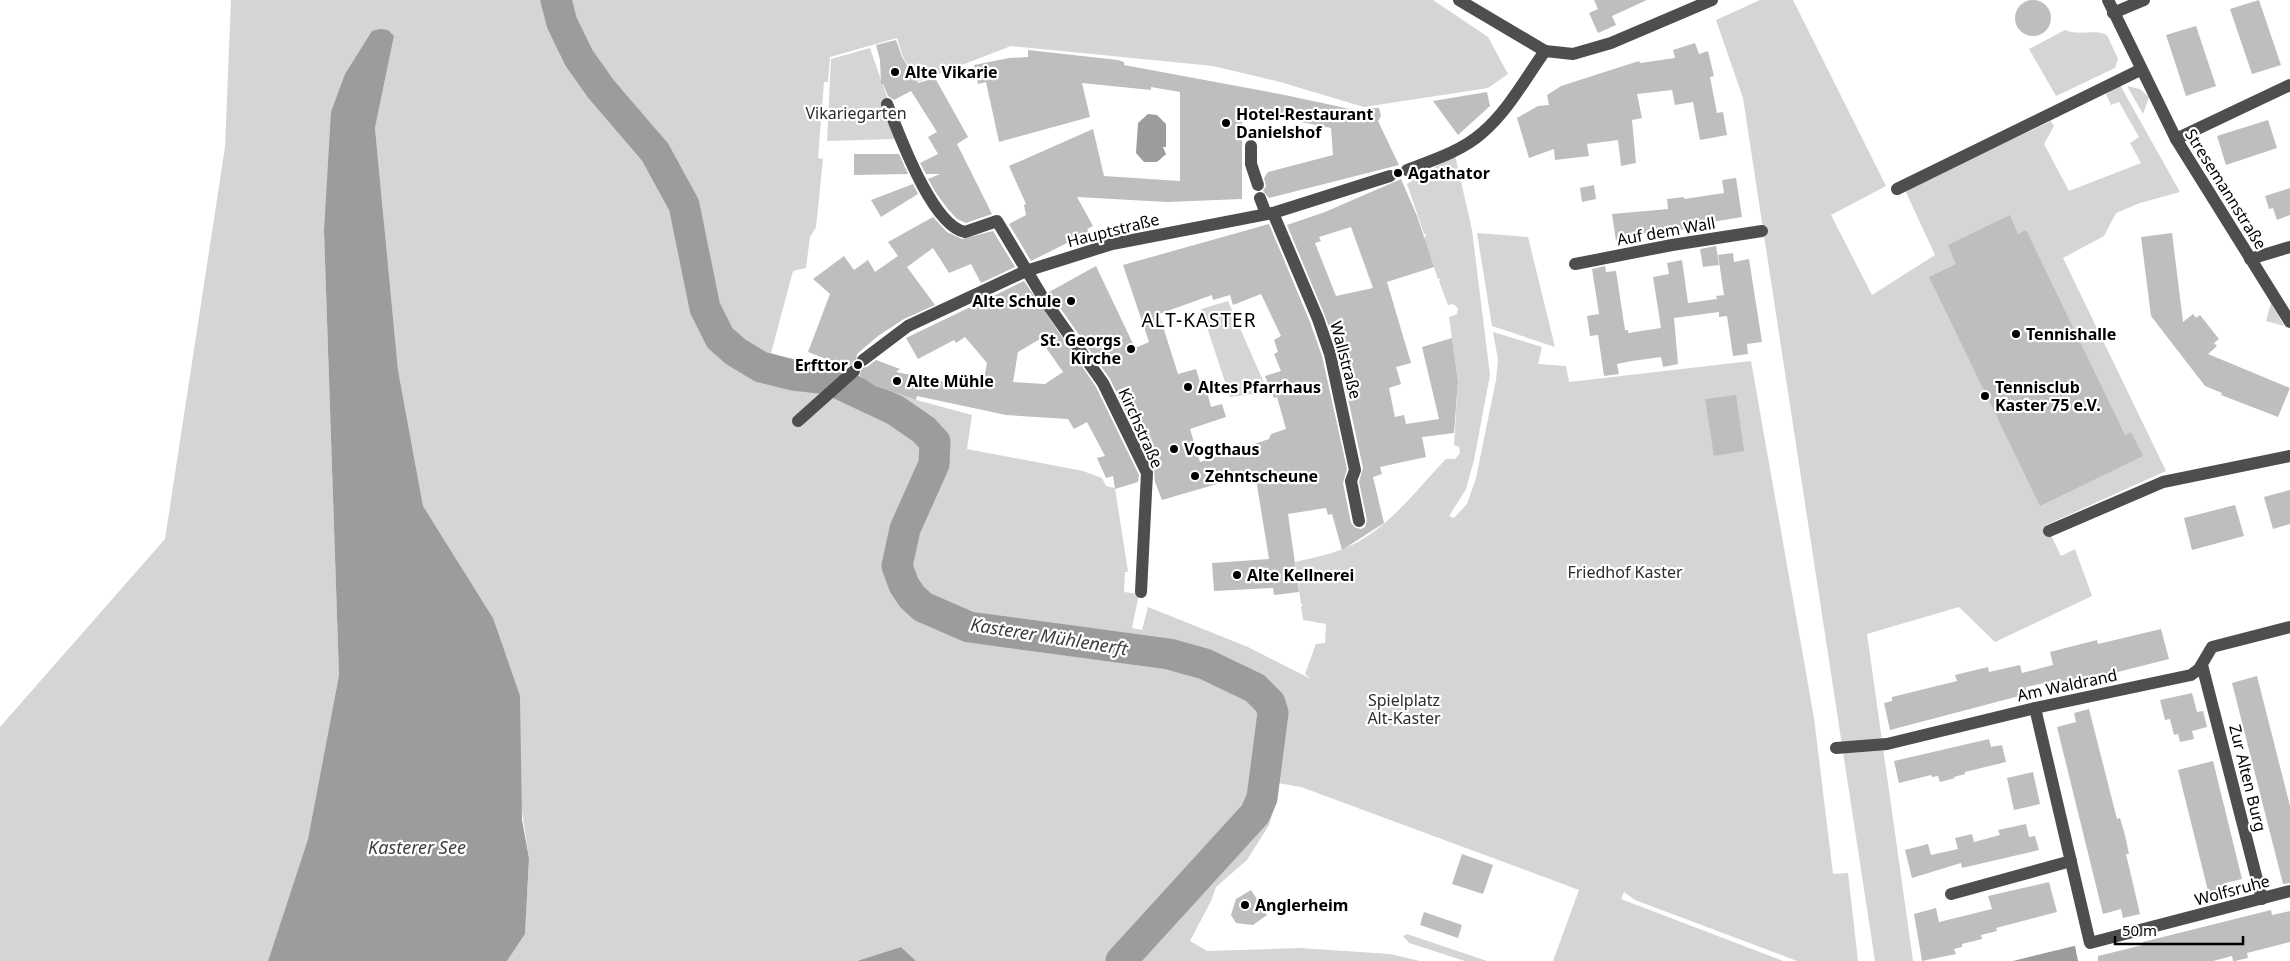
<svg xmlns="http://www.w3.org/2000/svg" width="2290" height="961" viewBox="0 0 2290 961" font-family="'Noto Sans',sans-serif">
	<rect width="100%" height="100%" fill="#fff"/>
	<!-- green -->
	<g fill="#d5d5d5">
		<path d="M231 0H1433L1488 37 1508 74 1488 88 1364 107 1280 82 1213 66 1011 46 918 82 903 57 897 38 830 57 828 82H824L818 158 823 159 816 227 810 237 806 268 793 271 771 353 913 399 972 415 967 449 1083 471 1102 478 1106 486 1115 488 1128 572H1125L1124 592 1139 594 1132 628 1142 630 1148 607 1248 647 1311 679 1305 674 1316 644 1325 643 1326 624 1303 620 1301 607 1303 604H1301L1295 562C1311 558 1328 555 1343 549 1385 533 1416 490 1446 459H1455L1460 453 1459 447 1454 445 1458 381 1449 317 1457 314 1458 308 1453 304 1448 305 1439 281 1440 279H1438L1424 239 1426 234H1424L1407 184 1455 155 1472 230 1490 375 1474 460 1466 489 1449 516 1454 518 1467 504 1476 478 1496 380 1498 360 1493 332 1542 347 1538 364 1566 366 1569 382 1751 361 1814 718 1833 874 1848 873 1858 961H1797L1635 900 1624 892 1621 899 1783 961H1553L1579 890 1301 787 1278 783 1277 799 1269 825 1247 860 1216 887 1211 901 1190 941 1207 951 1299 948 1390 954 1420 961H916L901 947 857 961H507L525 934 529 858 493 618 423 506 398 370 375 128 394 36 324 231 339 675 308 839 268 961H0V727L165 539 225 147Z"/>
		<path d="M1760 0H1793L1886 186 1831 215 1872 295 1935 255 1905 190 2051 121 2054 126 2044 144 2069 191 2141 163 2130 143 2139 137 2119 102 2111 105 2106 94 2120 85 2180 192 2140 203 2116 213 2104 236 2063 258 2166 471 2046 525 2061 556 2075 549 2092 596 1995 642 1959 607 1867 634 1913 961H1875L1743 98 1716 20Z"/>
		<path d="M2065 30C2080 36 2094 29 2107 35L2118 59 2115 68 2056 96 2029 49Z"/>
		<path d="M870 48 888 100 895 139 827 141 831 59Z"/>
		<path d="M2127 86 2140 89 2149 97 2143 114Z"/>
		<path d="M1477 233 1528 237 1555 347 1492 326Z"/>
		<path d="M1228 301 1268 392 1230 397 1201 309Z"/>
		<path d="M2271 303 2284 326 2266 321Z"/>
		<path d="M1407 934 1487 961H1465L1409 943 1403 936Z"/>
	</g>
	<!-- water -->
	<g fill="#9c9c9c">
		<path d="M380 29 388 30 394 36 375 128 398 370 423 506 493 618 520 696 522 820 529 858 525 934 507 961H268L308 839 339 675 324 231 331 112 345 74 372 31Z"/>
		<path d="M1148 114 1157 115 1166 124V147H1163L1166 154 1157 162H1144L1136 153 1138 123Z"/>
		<path d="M2075 946 2078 961H2013L2074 946Z"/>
		<path d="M901 947 916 961H857Z"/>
	</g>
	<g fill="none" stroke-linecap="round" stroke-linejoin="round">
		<!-- river -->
		<path stroke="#9c9c9c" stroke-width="31" d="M556 0 562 23 579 58 601 89 655 152 684 205 705 308 720 338 736 352 761 367 793 375 829 379 895 410 924 430 935 442 934 464 905 529 897 566 904 585 912 597 923 607 969 627 1169 654 1205 664 1255 688 1270 703 1273 713 1262 798 1255 814 1121 961"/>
	</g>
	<!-- building -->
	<g fill="#bebebe" fill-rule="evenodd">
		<path d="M1594 0H1647L1612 16 1616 25 1598 33 1589 13 1598 9Z"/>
		<path d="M2259 0 2281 65 2252 74 2230 9Z"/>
		<circle cx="2033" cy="18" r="18"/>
		<path d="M2196 26 2216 86 2186 96 2166 35Z"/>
		<path d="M896 40 902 57 918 83 935 78 968 137 957 144 992 214 966 223 957 219 947 208 936 193 928 179 940 174H926L920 163 938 154 928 137 937 132 911 91 894 100 888 96 883 84H881L880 60 876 45Z"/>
		<path d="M1695 43 1699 54 1708 51 1714 76 1710 77 1717 113 1723 112 1727 135 1700 140 1693 102 1675 105 1672 90 1637 94 1642 118 1632 120 1636 163 1621 166 1618 140 1587 144 1589 156 1555 160 1554 149 1529 158 1517 118 1538 106 1549 105 1547 95 1561 86 1639 61 1640 63 1675 58 1673 50Z"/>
		<path d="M1028 50 1118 60 1124 62V65L1285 95 1364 112 1370 108H1379L1381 116 1378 121 1399 165 1269 198 1263 191 1266 186 1264 178 1268 172 1333 155 1331 128 1242 110V199L1167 202 1077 197 1093 226 1087 229 1089 232 1031 261 1009 224 1026 215 1024 205 1026 204 1009 166 1093 129 1104 176 1180 181V92L1151 87V90L1082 83 1090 117 999 142 986 82 978 84 974 65 1009 58 1028 57Z"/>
		<path d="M1487 92 1490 106 1458 135 1433 101Z"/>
		<path d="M2268 120 2277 148 2226 165 2217 136Z"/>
		<path d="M854 154H899L908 174 854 175Z"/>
		<path d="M1736 178 1742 217 1712 222 1714 230 1697 233 1696 229 1670 230 1639 234V238L1616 241 1612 214 1668 209 1667 199 1684 197V199L1724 193 1722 180Z"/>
		<path d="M1401 179 1417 216 1434 267 1387 282 1411 363 1396 367 1401 384 1389 388 1395 417 1404 415 1406 424 1439 419 1422 347 1452 338 1458 381 1454 433 1422 437 1426 457 1380 467 1382 474 1373 477 1384 523 1342 550 1332 514 1328 515 1326 508 1288 514 1299 592 1274 595 1273 588 1214 591 1212 563 1269 559 1255 473 1162 500 1155 482 1154 469 1110 379 1049 292 1096 266 1135 348 1149 342 1123 265 1269 224 1310 322 1322 356 1347 469 1343 483 1351 523 1356 528 1361 529 1365 527 1367 520 1359 482 1363 468 1338 352 1325 316 1287 225 1325 212ZM1351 227 1373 288 1336 296 1315 243 1321 241 1319 237ZM1261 294 1281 336 1274 340 1278 352 1274 354 1281 371 1265 376 1274 398 1277 397 1286 429 1271 434 1269 439 1200 462 1190 429 1226 417 1222 404 1211 407 1204 381 1200 382 1196 369 1178 374 1159 314 1212 295 1213 300 1230 295 1233 305Z"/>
		<path d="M913 184 918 194 881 217 871 200Z"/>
		<path d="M1594 185 1596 199 1582 202 1580 188Z"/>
		<path d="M2290 188V215L2277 220 2273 208 2269 209 2265 196Z"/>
		<path d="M2010 215 2018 234 2026 230 2125 435 2131 432 2143 456 2040 506 1929 277 1956 264 1948 245Z"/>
		<path d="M933 217 947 232 962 239 993 231 1015 267 981 283 971 264 949 273 933 248 907 267 935 305 904 319 878 336 857 354 856 363 847 367 808 352 830 294 813 279 844 256 854 270 868 260 875 272 898 256 888 242Z"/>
		<path d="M2172 233 2183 322 2193 314 2196 318 2200 315 2219 339 2214 343 2217 346 2208 354 2290 388 2278 417 2221 395 2222 393 2205 386 2151 316 2141 237Z"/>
		<path d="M1716 246 1719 265 1703 267 1700 249Z"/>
		<path d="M1733 253 1734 262 1749 259 1762 342 1747 344 1748 354 1733 356 1727 316 1719 317V312L1674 318 1678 364 1663 367 1661 357 1632 361 1617 364 1619 374 1604 376 1598 335 1590 336 1587 316 1599 314 1592 269 1605 266 1606 272 1616 271 1625 330H1628V333L1661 328 1653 277 1669 274 1667 263 1682 260 1688 303 1717 299 1716 296 1724 295 1718 255Z"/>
		<path d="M1024 281 1096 387 1139 475 1138 482 1115 489 1113 476 1106 478 1097 458 1105 456 1087 422 1074 429 1068 419 1006 415 917 396 916 400 875 386 860 376 861 368 867 367 876 360 900 369 896 372 982 389 987 363 965 337 956 343 954 340 918 359 906 338ZM1040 339 1063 372 1045 384 1013 382 1018 352Z"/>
		<path d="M1736 395 1744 451 1714 456 1705 399Z"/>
		<path d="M2290 490V524L2273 529 2264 497Z"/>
		<path d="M2235 505 2244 536 2192 550 2184 518Z"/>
		<path d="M2161 629 2169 659 2059 687 2057 680 2026 687 2027 694 1890 730 1884 703 1892 701V697L1957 681 1955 675 1988 667 1989 672 2020 665 2022 673 2053 665 2050 652 2097 640 2098 644Z"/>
		<path d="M2257 676 2290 806V883L2283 884 2232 683Z"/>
		<path d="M2192 693 2197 712 2203 711 2207 727 2192 731 2194 739 2180 742 2178 734 2174 735 2170 719 2165 720 2160 700Z"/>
		<path d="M2089 709 2117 819 2120 818 2125 835 2129 854H2126L2140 914 2123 918 2121 909 2103 914 2057 727 2076 722 2074 713Z"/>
		<path d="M1989 739 1991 747 2002 745 2006 762 1965 772V774L1954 777 1955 778 1940 782 1938 776 1932 777 1931 775 1899 783 1894 761Z"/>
		<path d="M2213 761 2242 879 2225 883 2227 891 2209 895 2178 770Z"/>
		<path d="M2033 772 2040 804 2014 810 2007 778Z"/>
		<path d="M2026 824 2029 837 2035 836 2039 850 1962 868 1961 863 1912 878 1905 850 1928 844 1931 855 1958 849 1955 838 1972 834 1974 842 2000 835 1998 830Z"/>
		<path d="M1462 854 1493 865 1483 894 1452 884Z"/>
		<path d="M2049 882 2057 912 1996 928 1997 931 1981 935 1982 939 1962 944V947L1954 949 1956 954 1922 961 1914 914 1936 908 1939 922 1992 909 1988 896Z"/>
		<path d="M1251 890 1267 915 1253 925 1236 923 1231 915 1236 899Z"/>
		<path d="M2271 910 2272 915 2290 911V942L2247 953 2248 958 2235 961H2233L2232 956 2213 961H2098V956L2143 945V942Z"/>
		<path d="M1424 912 1462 925 1458 938 1420 925Z"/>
	</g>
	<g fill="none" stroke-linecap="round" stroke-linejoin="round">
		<!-- minor -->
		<g stroke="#4e4e4e" stroke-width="12">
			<path d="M1459 0 1545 51 1573 54 1611 43 1712 0"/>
			<path d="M2108 0 2176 139 2290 322"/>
			<path d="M2113 13 2144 0"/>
			<path d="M887 104C899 134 932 226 965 232L997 221 1045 301 1103 383 1147 473 1141 592"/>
			<path d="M2176 139 2290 85"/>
			<path d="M1251 146V164L1258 185"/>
			<path d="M1407 170C1431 161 1462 151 1482 133 1508 111 1525 79 1545 51"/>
			<path d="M1897 189 2140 70"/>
			<path d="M1260 198 1266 214"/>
			<path d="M1273 213 1318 319 1330 354 1355 470 1351 481 1359 521"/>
			<path d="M2250 259 2290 247"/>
			<path d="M1575 264 1672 245 1762 231"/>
			<path d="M863 360 908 326 1026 271 1112 244 1273 213 1390 176"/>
			<path d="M798 421 854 371"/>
			<path d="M2049 531 2163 482 2290 456"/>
			<path d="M2202 665 2262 899"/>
			<path d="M2035 708 2090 943 2290 891"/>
			<path d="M1836 748 1887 744 2035 708 2191 675 2199 669 2212 647 2290 627"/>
			<path d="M1951 894 2071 861"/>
		</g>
	</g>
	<!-- markers -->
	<g fill="#000" stroke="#fff" stroke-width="2">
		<circle cx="895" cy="72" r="5"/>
		<circle cx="1226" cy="123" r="5"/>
		<circle cx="1398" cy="173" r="5"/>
		<circle cx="1071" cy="301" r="5"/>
		<circle cx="2016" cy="334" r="5"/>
		<circle cx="1131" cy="349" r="5"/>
		<circle cx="858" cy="365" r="5"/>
		<circle cx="897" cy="381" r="5"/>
		<circle cx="1188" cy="387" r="5"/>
		<circle cx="1985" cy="396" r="5"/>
		<circle cx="1174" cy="449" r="5"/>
		<circle cx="1195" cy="476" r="5"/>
		<circle cx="1237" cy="575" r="5"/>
		<circle cx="1245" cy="905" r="5"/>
	</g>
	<g text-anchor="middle" stroke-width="4.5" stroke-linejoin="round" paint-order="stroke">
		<!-- poi labels -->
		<g font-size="16" font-weight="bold" fill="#000" stroke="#fff" text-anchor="start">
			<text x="905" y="78">Alte Vikarie</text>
			<text x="1236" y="120">Hotel-Restaurant<tspan x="1236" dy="18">Danielshof</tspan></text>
			<text x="1408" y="179">Agathator</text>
			<text x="1061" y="307" text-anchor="end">Alte Schule</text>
			<text x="2026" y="340">Tennishalle</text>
			<text x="1121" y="346" text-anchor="end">St. Georgs<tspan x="1121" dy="18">Kirche</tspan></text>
			<text x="848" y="371" text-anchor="end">Erfttor</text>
			<text x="907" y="387">Alte Mühle</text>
			<text x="1198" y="393">Altes Pfarrhaus</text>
			<text x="1995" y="393">Tennisclub<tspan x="1995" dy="18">Kaster 75 e.V.</tspan></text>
			<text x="1184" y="455">Vogthaus</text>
			<text x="1205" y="482">Zehntscheune</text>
			<text x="1247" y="581">Alte Kellnerei</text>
			<text x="1255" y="911">Anglerheim</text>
		</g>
		<!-- park labels -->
		<g font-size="16" fill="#2c2c2c" stroke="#fff">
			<text x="856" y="119">Vikariegarten</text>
			<text x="1625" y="578">Friedhof Kaster</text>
			<text x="1404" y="706">Spielplatz<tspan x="1404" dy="18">Alt-Kaster</tspan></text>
		</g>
		<!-- street labels -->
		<g font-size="16" fill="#000" stroke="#fff">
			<text transform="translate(2226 189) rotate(58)" y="6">Stresemannstraße</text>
			<text transform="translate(1113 230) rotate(-14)" y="6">Hauptstraße</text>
			<text transform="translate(1666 231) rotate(-10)" y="6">Auf dem Wall</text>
			<text transform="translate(1346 360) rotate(75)" y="6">Wallstraße</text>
			<text transform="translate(1141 428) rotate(66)" y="6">Kirchstraße</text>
			<text transform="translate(2067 685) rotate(-12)" y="6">Am Waldrand</text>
			<text transform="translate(2248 778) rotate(76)" y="6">Zur Alten Burg</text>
			<text transform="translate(2232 890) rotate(-15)" y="6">Wolfsruhe</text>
		</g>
		<!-- water labels -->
		<g font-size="18" font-style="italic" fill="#3d3d3d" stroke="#fff">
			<text transform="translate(1049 637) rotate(9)" y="6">Kasterer Mühlenerft</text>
			<text x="417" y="854">Kasterer See</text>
		</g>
		<!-- quarter labels -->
		<g font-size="19" letter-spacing="1" fill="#000" stroke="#fff">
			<text x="1199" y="327">ALT-KASTER</text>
		</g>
	</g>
	<!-- scale -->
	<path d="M2115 936v8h128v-8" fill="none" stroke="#000000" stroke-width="2.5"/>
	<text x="2122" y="936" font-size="15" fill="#000000" stroke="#ffffff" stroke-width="4" paint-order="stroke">50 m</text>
</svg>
